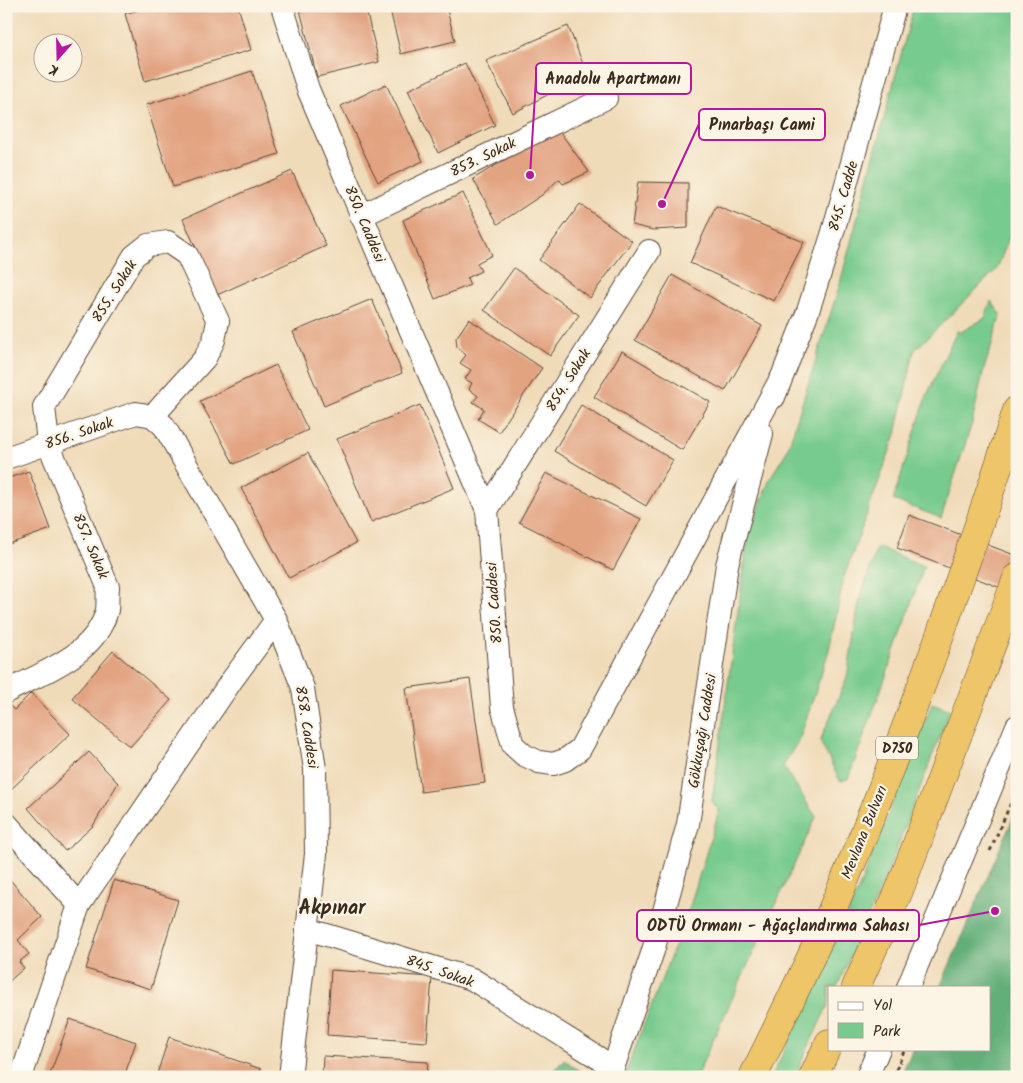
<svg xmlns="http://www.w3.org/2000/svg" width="1023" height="1083" viewBox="0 0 1023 1083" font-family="Kalam,sans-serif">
	<rect width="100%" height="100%" fill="#fcf5e5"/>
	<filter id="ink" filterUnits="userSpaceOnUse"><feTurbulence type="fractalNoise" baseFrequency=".02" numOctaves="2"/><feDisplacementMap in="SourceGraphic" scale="10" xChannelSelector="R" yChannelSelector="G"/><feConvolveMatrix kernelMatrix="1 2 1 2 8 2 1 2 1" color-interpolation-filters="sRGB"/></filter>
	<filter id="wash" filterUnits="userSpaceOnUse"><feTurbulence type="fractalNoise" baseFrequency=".0096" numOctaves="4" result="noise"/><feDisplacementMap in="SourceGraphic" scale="20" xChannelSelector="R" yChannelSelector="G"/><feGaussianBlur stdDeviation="1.12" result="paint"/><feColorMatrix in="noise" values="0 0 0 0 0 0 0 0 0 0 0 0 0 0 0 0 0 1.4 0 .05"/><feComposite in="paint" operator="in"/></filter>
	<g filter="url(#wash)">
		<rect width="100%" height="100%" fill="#f0dbb9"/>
		<!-- green -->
		<g fill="#78cb8e" stroke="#5a7a56">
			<path d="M914 6H1017V216L997 269 914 351 896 434 844 577 829 650 800 738 783 766 816 817 696 1077H624L690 906 719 811 712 801 748 537 770 478 787 451 839 287Z"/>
			<path d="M991 301 1001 315 983 372 972 423 941 518 893 500 927 395 957 331 961 332 985 318Z"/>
			<path d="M877 547 924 566 897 646 848 779 840 781 820 741 847 678 859 602Z"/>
			<path d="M932 703 950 710 885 879 837 987H829V1003L794 1077H772L858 891Z"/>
		</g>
		<!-- forest -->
		<g fill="#62af79" stroke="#4e6c4c">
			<path d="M1017 809V1077H900L913 1049H989V987H940Z"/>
			<path d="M564 1059 587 1077H549Z"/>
		</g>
		<g id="blocks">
			<!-- building -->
			<g fill="#e2a381">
				<path d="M152 6H238L251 50 145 81 125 14Z"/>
				<path d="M299 6H365L379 62 317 77Z"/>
				<path d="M389 6H446L455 41 401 54Z"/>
				<path d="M568 26 587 74 513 113 486 61Z"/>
				<path d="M465 63 495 125 438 153 408 90Z"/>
				<path d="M252 71 279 154 173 187 146 105Z"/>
				<path d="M386 84 423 161 378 182 341 106Z"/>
				<path d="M557 128 589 172 563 184 559 179 542 195 498 224 473 179Z"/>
				<path d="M292 171 326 246 217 295 183 219Z"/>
				<path d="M638 182 688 183V228L653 230 632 225Z"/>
				<path d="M463 193 492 255 477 263 481 271 467 278 470 285 435 299 403 220Z"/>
				<path d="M580 204 632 241 590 298 539 260Z"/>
				<path d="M716 206 804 242 774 301 690 263Z"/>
				<path d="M514 268 579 315 550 356 484 310Z"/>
				<path d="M672 275 762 326 725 391 635 340Z"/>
				<path d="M372 299 402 373 324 406 293 332Z"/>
				<path d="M469 319 542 368 499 432 478 419 484 409 473 402 478 396 469 389 472 383 465 379 471 370 460 363 466 355 457 347 456 338Z"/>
				<path d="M622 351 710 402 682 450 594 397Z"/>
				<path d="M276 365 308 430 234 464 200 401Z"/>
				<path d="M420 405 454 488 371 522 337 439Z"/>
				<path d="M581 405 673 460 646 506 554 451Z"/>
				<path d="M308 453 356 543 289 578 241 488Z"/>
				<path d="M29 471 51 529 6 545V479Z"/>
				<path d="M546 473 641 519 613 570 519 522Z"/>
				<path d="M909 515 1017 556V594L897 548Z"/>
				<path d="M113 651 171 700 130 747 72 698Z"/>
				<path d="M470 679 485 783 421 792 406 688Z"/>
				<path d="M31 693 70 734 9 791 6 788V707L9 705 14 710Z"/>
				<path d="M89 752 118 783 93 826 65 851 28 808Z"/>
				<path d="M6 875 42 917 18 940 29 954 19 962 24 968 6 984Z"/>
				<path d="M114 880 178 900 151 989 86 969Z"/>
				<path d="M331 970 432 977 427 1042 327 1035Z"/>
				<path d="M70 1019 136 1042 124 1077H49Z"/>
				<path d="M169 1037 261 1069 258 1077H156Z"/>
				<path d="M323 1056 428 1062 427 1077H322Z"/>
			</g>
		</g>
	</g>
	<g filter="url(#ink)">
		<use href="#blocks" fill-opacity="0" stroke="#564535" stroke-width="1"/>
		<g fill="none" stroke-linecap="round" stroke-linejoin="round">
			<defs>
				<g id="minor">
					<path d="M282 6 308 89 487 510 502 707 513 745 524 755 539 762 553 764 565 760 580 749 779 382"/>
					<path d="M361 216 606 98"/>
					<path d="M774 397 808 311 833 232 895 6"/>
					<path d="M153 416 164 426 276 620 303 688 315 769 316 854 290 1077"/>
					<path d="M6 458 136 413 153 416"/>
					<path d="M487 510 649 251"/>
					<path d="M6 692C43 672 96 655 107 610 108 603 107 594 108 587L48 443 44 407 134 256 148 245 168 242 187 255 218 321 214 340 205 358 153 416"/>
					<path d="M6 823 79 905"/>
					<path d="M307 929 472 979 613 1067"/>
					<path d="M908 987 1017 726"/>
					<path d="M21 1077 79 905 232 680 276 620"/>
					<path d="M610 1077 653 951 688 824 727 565 762 434"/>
					<path d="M867 1077 879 1049"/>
				</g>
				<g id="highway">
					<path d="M856 987 899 891 1017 578"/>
					<path d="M753 1077C780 1021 808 966 832 910 902 747 962 579 1017 410"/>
					<path d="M813 1077 829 1043"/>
				</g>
			</defs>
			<!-- minor casing -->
			<use href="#minor" stroke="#564535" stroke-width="24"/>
			<!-- highway casing -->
			<use href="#highway" stroke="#564535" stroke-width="29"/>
			<!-- path -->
			<g stroke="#564535" stroke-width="3" stroke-dasharray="4 4" stroke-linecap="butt">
				<path d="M990 851 1017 789"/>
				<path d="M893 1077 905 1049"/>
			</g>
			<!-- minor -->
			<use href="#minor" stroke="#fff" stroke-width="22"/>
			<!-- highway -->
			<use href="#highway" stroke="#eec569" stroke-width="28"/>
		</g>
	</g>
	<g text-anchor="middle" stroke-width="4.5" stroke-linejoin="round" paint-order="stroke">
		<!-- shield labels -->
		<rect fill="#fcf5e5" stroke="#75675a" stroke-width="1" x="876" y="736.5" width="42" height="23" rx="4"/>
		<g font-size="14" font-weight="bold" fill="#3b2a1e">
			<text x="897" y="753">D750</text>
		</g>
		<!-- street labels -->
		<g font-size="15" fill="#3b2a1e" stroke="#fcf5e5">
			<text transform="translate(483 157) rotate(-26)" y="5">853. Sokak</text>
			<text transform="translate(843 196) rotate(-74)" y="5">845. Cadde</text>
			<text transform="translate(365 224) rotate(67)" y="5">850. Caddesi</text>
			<text transform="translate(114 291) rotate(-58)" y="5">855. Sokak</text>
			<text transform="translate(568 380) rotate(-58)" y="5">854. Sokak</text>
			<text transform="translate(79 433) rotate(-19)" y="5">856. Sokak</text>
			<text transform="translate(91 546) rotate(67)" y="5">857. Sokak</text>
			<text transform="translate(494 603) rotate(-94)" y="5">850. Caddesi</text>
			<text transform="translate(307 727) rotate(81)" y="5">858. Caddesi</text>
			<text transform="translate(702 731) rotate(-81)" y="5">Gökkuşağı Caddesi</text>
			<text transform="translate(864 832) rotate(-68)" y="5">Mevlana Bulvarı</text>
			<text transform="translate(440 971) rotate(19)" y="5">845. Sokak</text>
		</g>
		<!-- district labels -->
		<g font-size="20" font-weight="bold" fill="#3b2a1e" stroke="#fcf5e5">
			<text x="332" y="914">Akpınar</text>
		</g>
	</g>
	<!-- callouts -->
	<path fill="none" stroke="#b5179e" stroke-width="2" d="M530 175L536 79M662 204L699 124M995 911L919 925"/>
	<g fill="#b5179e" stroke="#fcf5e5" stroke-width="2">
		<circle cx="530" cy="175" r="5"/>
		<circle cx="662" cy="204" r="5"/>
		<circle cx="995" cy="911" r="5"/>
	</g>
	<g fill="#fcf5e5" stroke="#b5179e" stroke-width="2">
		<rect x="536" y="63" width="155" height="31" rx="5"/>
		<rect x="699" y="109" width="126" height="31" rx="5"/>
		<rect x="637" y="910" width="282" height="31" rx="5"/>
	</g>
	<g font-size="16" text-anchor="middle" font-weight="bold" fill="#3b2a1e">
		<text x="613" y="84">Anadolu Apartmanı</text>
		<text x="762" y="130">Pınarbaşı Cami</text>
		<text x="778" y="931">ODTÜ Ormanı - Ağaçlandırma Sahası</text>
	</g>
	<!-- margin -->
	<rect width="1023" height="1083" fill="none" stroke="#fcf5e5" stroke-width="25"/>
	<!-- legend -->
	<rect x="828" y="986" width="162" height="65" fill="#fcf5e5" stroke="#afa495"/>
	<rect x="838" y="1002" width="25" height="8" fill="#ffffff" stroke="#afa495"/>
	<text x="873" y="1010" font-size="15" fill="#3b2a1e">Yol</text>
	<rect x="838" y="1023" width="25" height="15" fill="#78cb8e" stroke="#afa495"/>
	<text x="873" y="1036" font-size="15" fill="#3b2a1e">Park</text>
	<!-- north arrow -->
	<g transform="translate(58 58) rotate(200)"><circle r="24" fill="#fcf5e5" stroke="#afa495"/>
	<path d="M0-4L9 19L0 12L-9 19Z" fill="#b5179e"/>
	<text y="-8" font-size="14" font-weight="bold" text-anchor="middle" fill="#3b2a1e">K</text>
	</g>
</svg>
